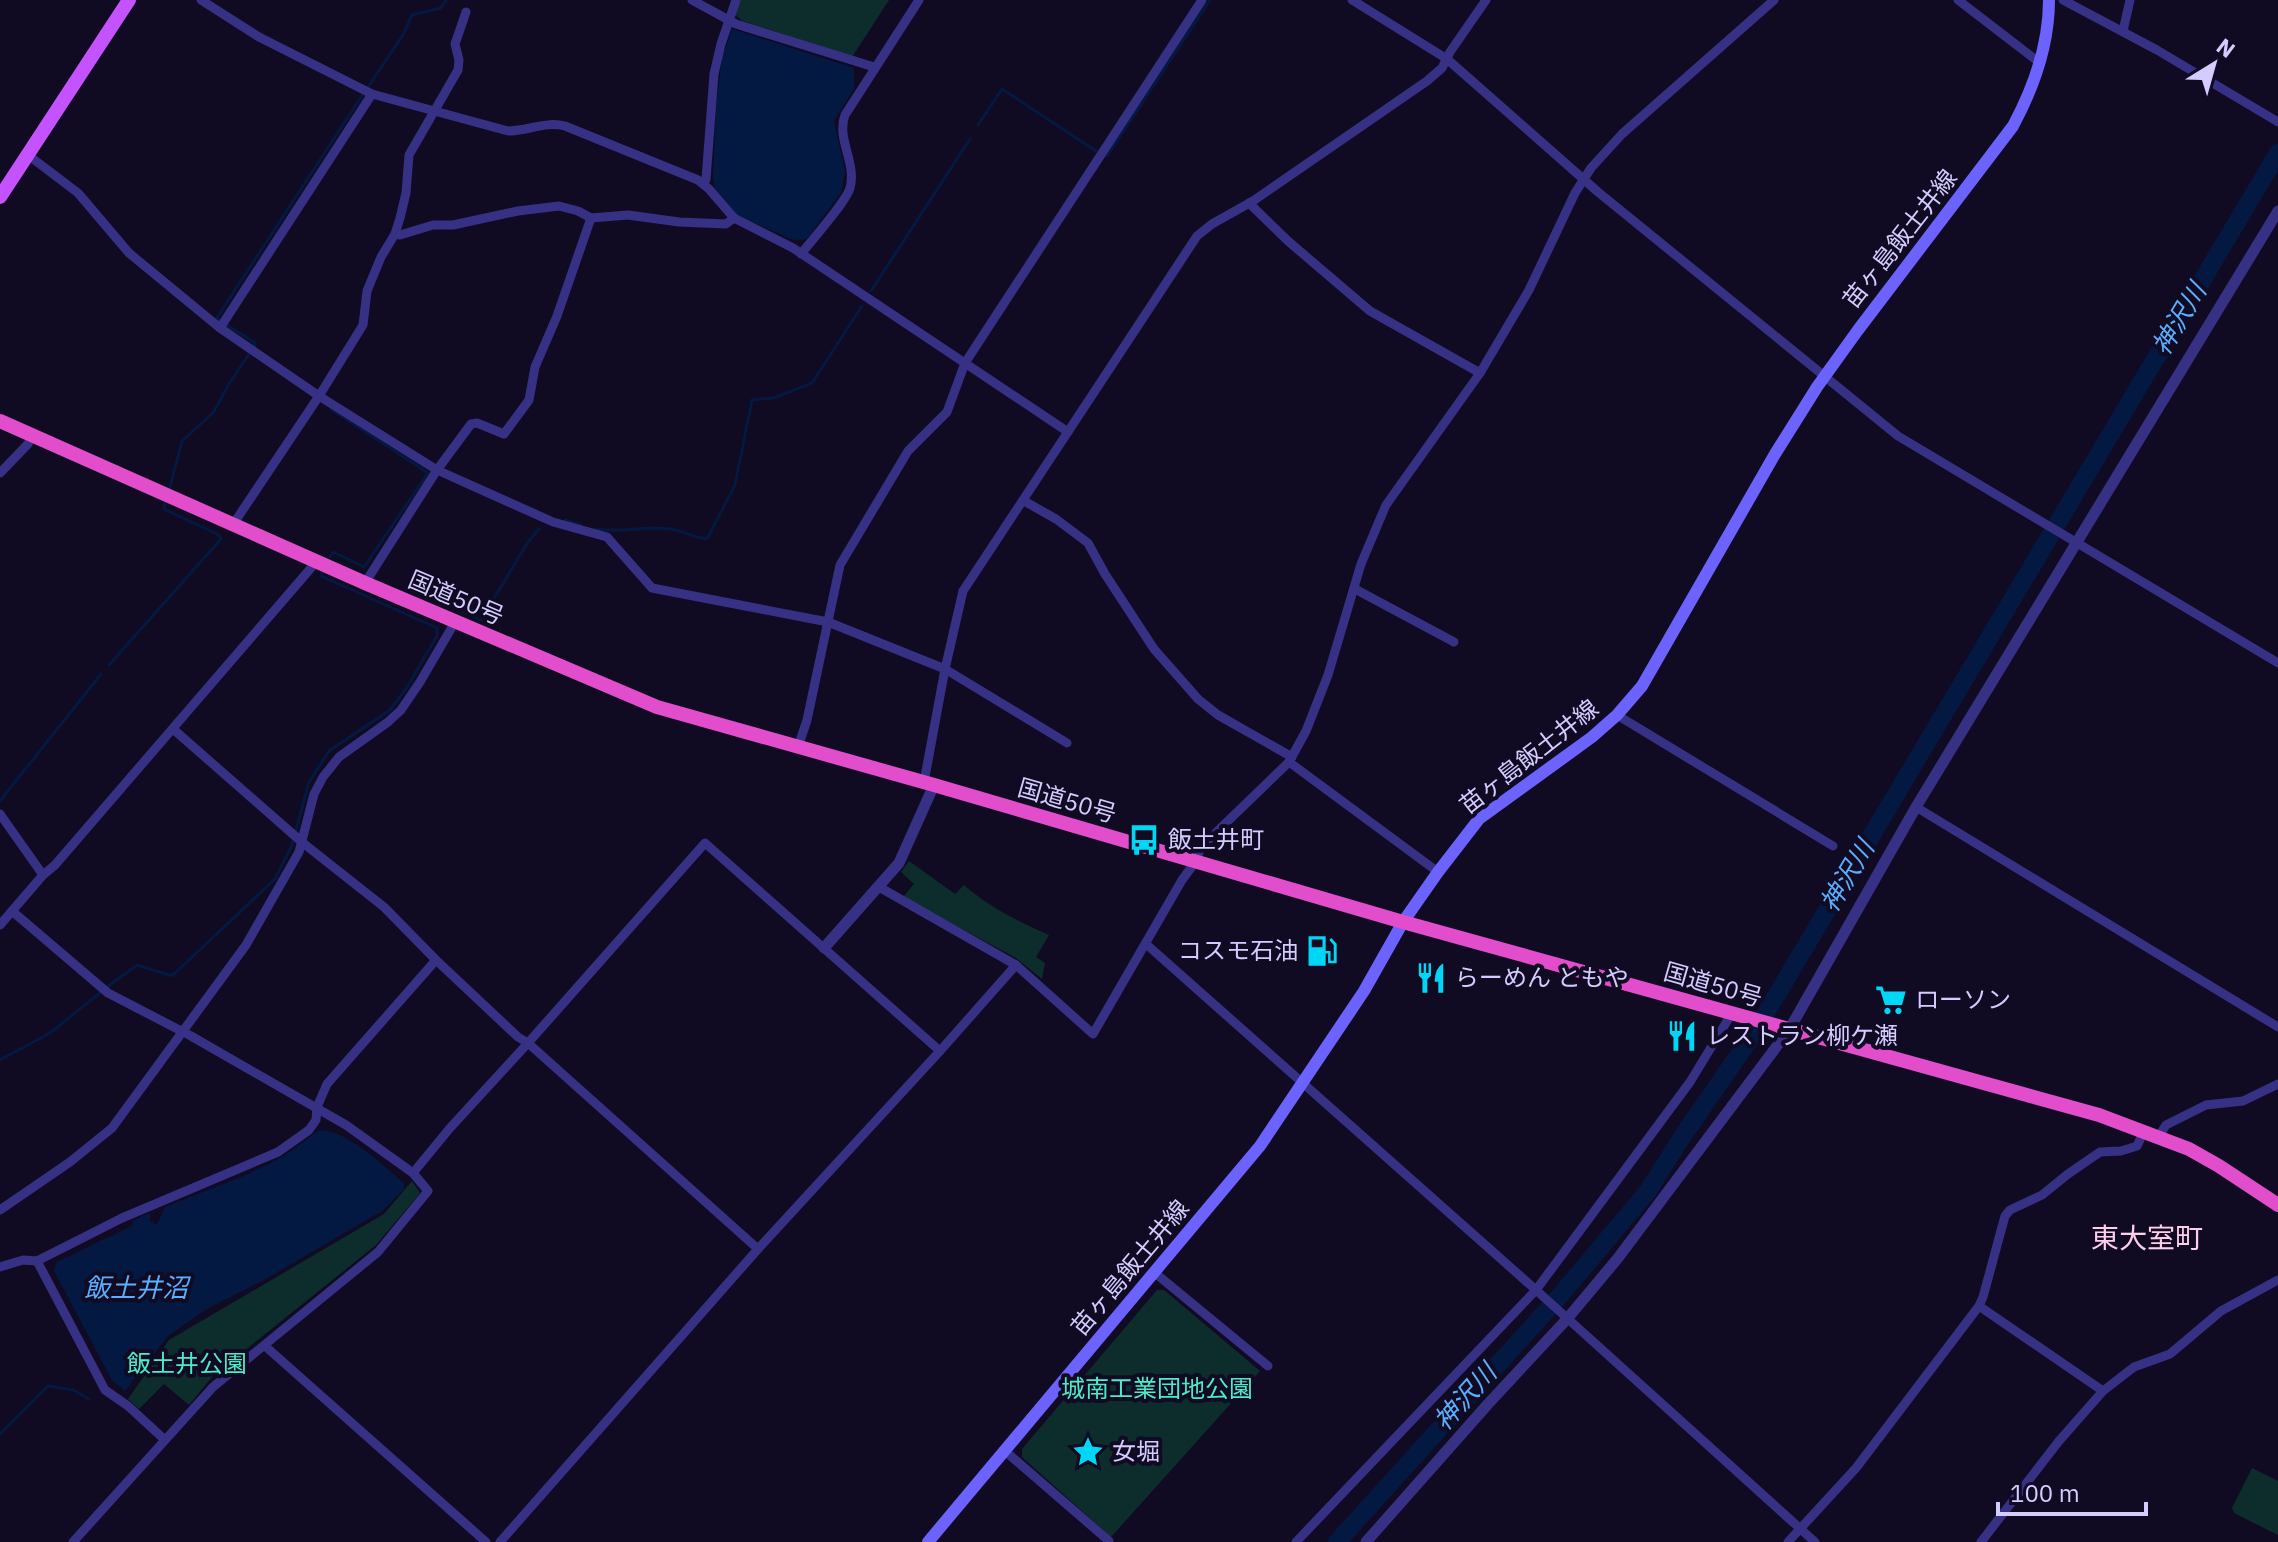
<svg xmlns="http://www.w3.org/2000/svg" width="2278" height="1542" viewBox="0 0 2278 1542" font-family="'IBM Plex Sans','Noto Sans JP',sans-serif">
	<rect width="100%" height="100%" fill="#100b22"/>
	<!-- green -->
	<g fill="#0d2d2d">
		<path d="M740 0H889L852 57 743 21 735 15Z"/>
		<path d="M909 861 955 894 964 885C990 908 1018 921 1049 935L1036 957 1045 963 1042 979 1016 958 903 897 914 884 901 872Z"/>
		<path d="M412 1181 420 1193 376 1245 213 1376 189 1405 164 1384 139 1409 128 1399 169 1340 384 1214Z"/>
		<path d="M1157 1290H1164L1260 1371 1111 1537 1022 1457V1449Z"/>
		<path d="M2252 1468 2278 1481V1535L2234 1513 2232 1508Z"/>
	</g>
	<!-- water -->
	<g fill="#041942">
		<path d="M732 29 854 68V89L834 121 845 171 841 193 807 239 793 240 737 215 715 188 713 177 716 108 722 58Z"/>
		<path d="M323 1130C353 1135 381 1164 404 1183V1189L382 1211 264 1280 205 1310 168 1336 125 1391 112 1380 54 1271 57 1262 132 1226 134 1220 150 1213V1221L157 1225 165 1207C206 1190 250 1176 287 1154 297 1148 314 1131 323 1130Z"/>
	</g>
	<g fill="none" stroke-linecap="round" stroke-linejoin="round">
		<!-- stream -->
		<g stroke="#041942" stroke-width="3">
			<path d="M368 87 403 35 412 15 441 8 446 0"/>
			<path d="M978 125 1002 89 1096 151"/>
			<path d="M1107 156 1210 0"/>
			<path d="M871 291 970 139"/>
			<path d="M220 321 217 319 218 316 363 94"/>
			<path d="M169 491 182 441 213 413 229 384 255 345 254 342 227 325"/>
			<path d="M565 520 581 525"/>
			<path d="M596 529C620 533 644 526 669 529 682 530 694 538 707 539L735 485 752 400 773 398 812 383 862 306"/>
			<path d="M330 557 333 552 364 567 428 473 331 409"/>
			<path d="M413 593 414 589 481 620 528 542 539 529"/>
			<path d="M109 665 221 539 219 535 164 509 165 502"/>
			<path d="M0 801 101 674"/>
			<path d="M107 987 137 965 169 975H173L275 879 292 845 309 782 329 751 390 710 406 689 437 636V628L321 576 322 572"/>
			<path d="M0 1060 50 1033 101 992"/>
			<path d="M0 1434 48 1386 73 1390 89 1399"/>
		</g>
		<!-- river -->
		<path stroke="#041942" stroke-width="18" d="M1337 1542 1558 1298 1648 1191 1684 1134 1754 1033 2278 153"/>
		<!-- minor -->
		<g stroke="#373186" stroke-width="9">
			<path d="M201 0 259 37 372 94 508 131C528 131 545 121 565 126L698 180 709 189 734 218 793 248 1068 432"/>
			<path d="M692 0 736 24 874 67"/>
			<path d="M1352 0 1447 59 1598 192 1898 436 2278 663"/>
			<path d="M1958 0 2040 63"/>
			<path d="M2063 0 2157 50 2278 122"/>
			<path d="M2123 31 2130 0"/>
			<path d="M28 155 78 193 129 253 220 328 319 396 437 470 553 522 607 537 652 588 828 622 945 669 1067 743"/>
			<path d="M704 184 706 179 714 74 721 44 736 0"/>
			<path d="M1249 203 1288 241 1370 311 1480 373"/>
			<path d="M395 234 400 235 433 225H453L518 211 559 206 578 211 591 218 628 215 679 222 726 224 734 218"/>
			<path d="M801 254C812 240 846 202 850 188 857 163 836 139 845 115L919 0"/>
			<path d="M220 328 372 94"/>
			<path d="M0 473 28 444 32 435"/>
			<path d="M1024 501 1056 519 1088 543 1105 574 1154 649 1198 699 1218 715 1292 757"/>
			<path d="M234 523 319 396 363 325 367 291 381 257 395 234 400 218 406 193 409 155 458 70 459 60 455 44 466 12"/>
			<path d="M365 583 437 470 471 424 477 423 504 434 529 400 535 367 557 316 591 218"/>
			<path d="M1355 589 1454 642"/>
			<path d="M1617 715 1833 846"/>
			<path d="M173 729 303 843 384 907 436 960 518 1037 528 1043 758 1249"/>
			<path d="M798 747 807 720 840 565 908 451 947 412 965 363 1202 0"/>
			<path d="M1289 762 1438 872"/>
			<path d="M924 782 945 669 963 591 1197 236 1212 224 1253 201 1427 81 1442 68 1450 52 1486 0"/>
			<path d="M1916 807 2278 1027"/>
			<path d="M0 814 43 875"/>
			<path d="M879 887 1016 965"/>
			<path d="M12 911 108 993 191 1036 346 1125 413 1173 428 1191 378 1252 213 1387 73 1542"/>
			<path d="M0 925 43 875 55 865 311 568 315 560"/>
			<path d="M1146 944 1536 1290 1815 1542"/>
			<path d="M2159 1136 2166 1125 2206 1105 2243 1101 2278 1084"/>
			<path d="M413 1173 450 1128 528 1043 705 843 940 1051"/>
			<path d="M0 1210 70 1162 112 1128 246 945 299 852 314 794 323 777 339 757 388 722 401 710 420 682 455 622"/>
			<path d="M37 1261 105 1390 128 1406 165 1440"/>
			<path d="M0 1267 23 1260 37 1261 122 1218 278 1152 309 1130 316 1120 317 1107 327 1084 436 960"/>
			<path d="M1155 1273 1268 1366"/>
			<path d="M1979 1306 2103 1391"/>
			<path d="M265 1346 486 1542"/>
			<path d="M1005 1451 1109 1541"/>
			<path d="M500 1542 758 1249 940 1051 1016 965 1093 1034 1182 880 1196 861 1201 847 1289 762 1306 731 1328 675 1361 564 1386 505 1480 373 1529 290 1575 193 1591 168 1622 134 1774 0"/>
			<path d="M1296 1542 1536 1290 1690 1082 1732 1013"/>
			<path d="M1788 1542 1856 1468 1979 1306 1983 1297 2005 1216 2010 1210 2042 1195 2068 1174 2100 1152 2121 1151 2137 1146 2144 1131"/>
			<path d="M1981 1542 2059 1441 2103 1391 2134 1367 2170 1354 2221 1311 2278 1280"/>
		</g>
		<!-- tertiary -->
		<g stroke="#373186" stroke-width="11">
			<path d="M824 948 899 863 934 785"/>
			<path d="M1366 1542 1488 1404 1567 1319 1618 1258 1789 1030 1916 807 2278 211"/>
		</g>
		<!-- secondary -->
		<path stroke="#6c63ff" stroke-width="12" d="M928 1542 1260 1146 1364 991 1403 922 1438 872 1479 819 1592 737 1617 715 1642 686 1775 454 1817 387 1858 330 2013 126C2034 87 2049 46 2049 0"/>
		<!-- primary -->
		<path stroke="#c453ff" stroke-width="14" d="M0 197 129 0"/>
		<!-- trunk -->
		<path stroke="#e24dcc" stroke-width="14" d="M0 421 365 583 657 707 934 785 1403 922 2099 1115 2189 1149 2219 1166 2278 1205"/>
	</g>
	<!-- icons -->
	<defs>
		<symbol id="bus-bare" viewBox="-9 -9 18 18"><path d="M-5-6H5V4H4V6H2V4H-2V6H-4V4H-5ZM-3.5-4V0h7V-4ZM-3.5 1.2v1.5H-2V1.2ZM2 1.2v1.5H3.5V1.2Z" fill="#00d7f7" stroke="#100b22" stroke-width="2.5" paint-order="stroke"/></symbol>
		<symbol id="fuel-bare" viewBox="-9 -9 18 18"><path d="M-5.5-6h7V0h2V4h1.3V-2.5L3-4.5l.8-.8L6-3V5H2.5V1h-1V6h-7ZM-4.2-4.7v3.2H.2V-4.7Z" fill="#00d7f7" stroke="#100b22" stroke-width="2.5" paint-order="stroke"/></symbol>
		<symbol id="restaurant-bare" viewBox="-9 -9 18 18"><path d="M-5-6h1v4h1v-4h1v4h1v-4h1v5L-1.5 .5V6h-2V.5L-5-1ZM5-6V6H3V1.5H1.5Q1.5-4 5-6Z" fill="#00d7f7" stroke="#100b22" stroke-width="2.5" paint-order="stroke"/></symbol>
		<symbol id="supermarket-bare" viewBox="-9 -9 18 18"><path d="M-6-5.5h2.5l.6 2H6L4.5 2H-2.5L-4.4-4H-6ZM-1.5 3.2a1.3 1.3 0 1 0 .1 0ZM3 3.2a1.3 1.3 0 1 0 .1 0Z" fill="#00d7f7" stroke="#100b22" stroke-width="2.5" paint-order="stroke"/></symbol>
		<symbol id="sight-bare" viewBox="-9 -9 18 18"><path d="M0-6L1.8-2.2L6-1.7L2.9 1.2L3.7 5.4L0 3.3L-3.7 5.4L-2.9 1.2L-6-1.7L-1.8-2.2Z" fill="#00d7f7" stroke="#100b22" stroke-width="2.5" paint-order="stroke"/></symbol>
	</defs>
	<g fill-rule="evenodd">
		<use href="#bus-bare" x="1122" y="818" width="44" height="44"/>
		<use href="#fuel-bare" x="1300" y="929" width="44" height="44"/>
		<use href="#restaurant-bare" x="1409" y="956" width="44" height="44"/>
		<use href="#supermarket-bare" x="1869" y="978" width="44" height="44"/>
		<use href="#restaurant-bare" x="1660" y="1014" width="44" height="44"/>
		<use href="#sight-bare" x="1066" y="1430" width="44" height="44"/>
	</g>
	<g text-anchor="middle" stroke-width="8" stroke-linejoin="round" paint-order="stroke">
		<!-- street labels -->
		<g font-size="24" fill="#d4ccff" stroke="#100b22">
			<text transform="translate(1900 239) rotate(-52)" y="8">苗ヶ島飯土井線</text>
			<text transform="translate(456 598) rotate(23)" y="8">国道50号</text>
			<text transform="translate(1529 757) rotate(-38)" y="8">苗ヶ島飯土井線</text>
			<text transform="translate(1067 801) rotate(16)" y="8">国道50号</text>
			<text transform="translate(1713 985) rotate(16)" y="8">国道50号</text>
			<text transform="translate(1130 1268) rotate(-50)" y="8">苗ヶ島飯土井線</text>
		</g>
		<!-- poi labels -->
		<g font-size="24" fill="#d4ccff" stroke="#100b22" text-anchor="start">
			<text x="1168" y="848">飯土井町</text>
			<text x="1298" y="959" text-anchor="end">コスモ石油</text>
			<text x="1455" y="986">らーめん ともや</text>
			<text x="1915" y="1008">ローソン</text>
			<text x="1706" y="1044">レストラン柳ケ瀬</text>
			<text x="1112" y="1460">女堀</text>
		</g>
		<!-- park labels -->
		<g font-size="24" fill="#4cebc9" stroke="#100b22">
			<text x="187" y="1372">飯土井公園</text>
			<text x="1157" y="1397">城南工業団地公園</text>
		</g>
		<!-- water labels -->
		<g font-size="26" font-style="italic" fill="#5aaeff" stroke="#100b22">
			<text transform="translate(2179 319) rotate(-59)" y="9">神沢川</text>
			<text transform="translate(1847 876) rotate(-59)" y="9">神沢川</text>
			<text x="136" y="1297">飯土井沼</text>
			<text transform="translate(1465 1397) rotate(-48)" y="9">神沢川</text>
		</g>
		<!-- quarter labels -->
		<g font-size="28" fill="#ffceec" stroke="#100b22">
			<text x="2147" y="1248">東大室町</text>
		</g>
	</g>
	<!-- north arrow -->
	<g transform="translate(2214 64) rotate(37)" stroke="#100b22" stroke-width="6" paint-order="stroke">
	<path d="M0-6L14 30L0 20L-14 30Z" fill="#d4ccff"/>
	<text y="-12" font-size="22" font-weight="bold" text-anchor="middle" fill="#d4ccff">N</text>
	</g>
	<!-- scale -->
	<path d="M1998 1502v12h148v-12" fill="none" stroke="#d4ccff" stroke-width="4"/>
	<text x="2010" y="1502" font-size="24" fill="#d4ccff" stroke="#100b22" stroke-width="6" paint-order="stroke">100 m</text>
</svg>
